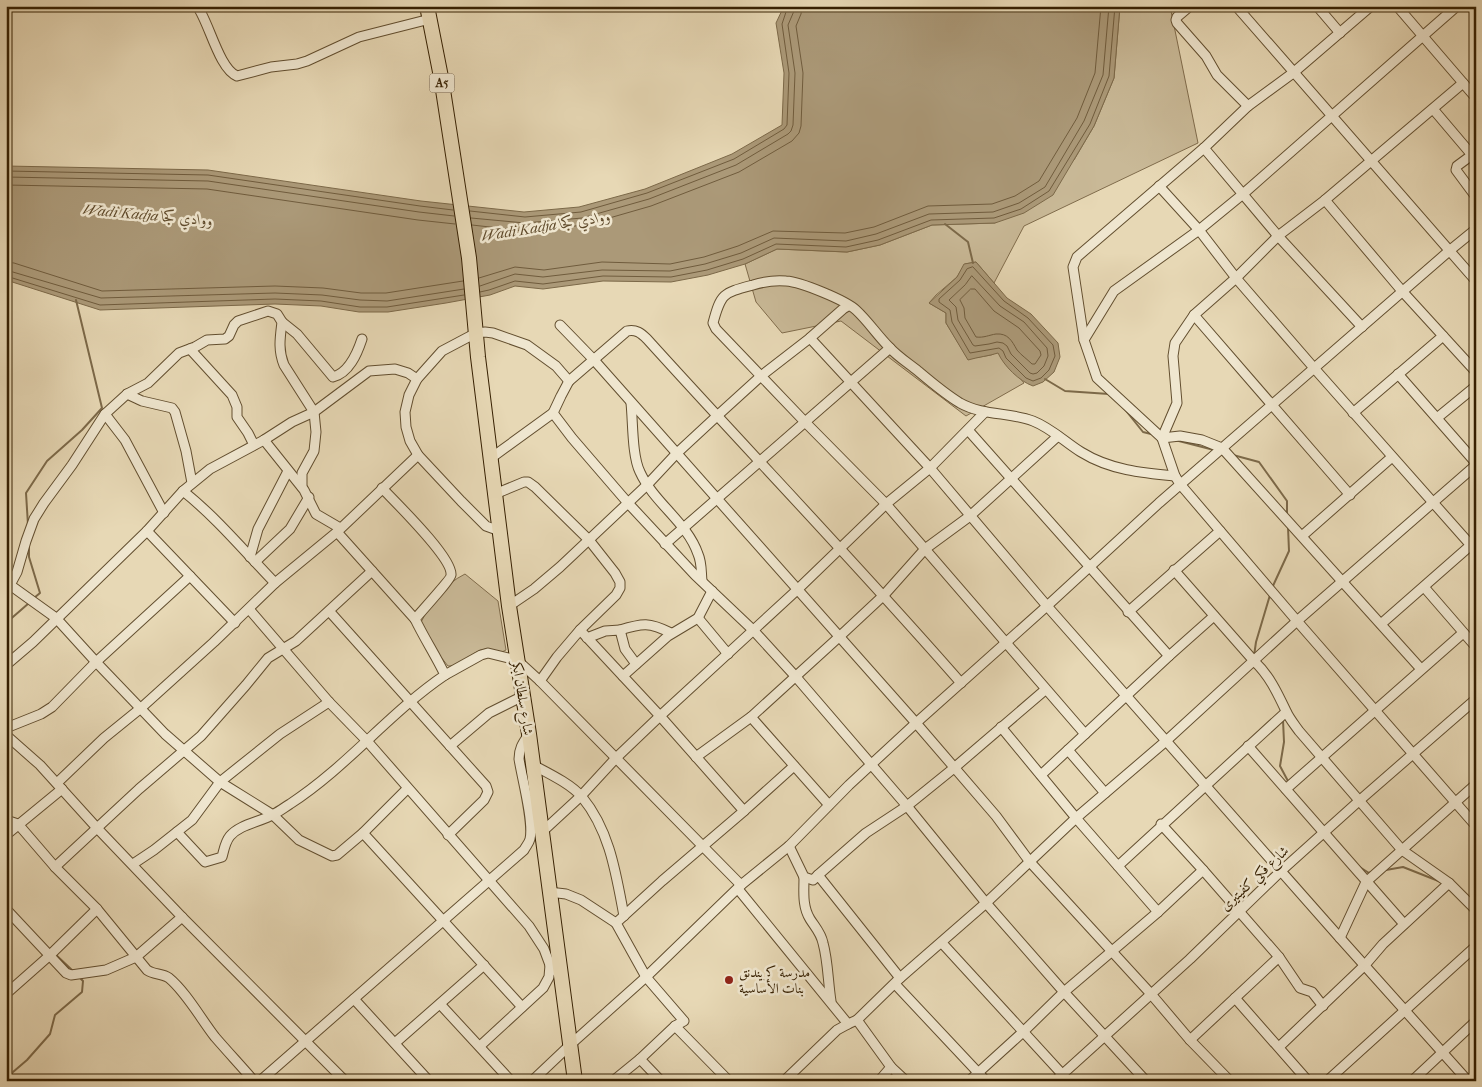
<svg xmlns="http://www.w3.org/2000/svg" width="1482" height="1087" viewBox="0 0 1482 1087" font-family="'IM FELL French Canon',Amiri,serif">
	<rect width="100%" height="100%" fill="#e7d8b5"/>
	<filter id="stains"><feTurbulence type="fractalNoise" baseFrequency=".004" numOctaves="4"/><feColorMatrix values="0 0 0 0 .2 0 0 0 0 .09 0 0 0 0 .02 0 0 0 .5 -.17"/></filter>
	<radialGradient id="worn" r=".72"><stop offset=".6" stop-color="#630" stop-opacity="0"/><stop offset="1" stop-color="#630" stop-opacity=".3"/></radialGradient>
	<!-- green -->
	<g fill="#c9b997" stroke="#806c4c">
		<path d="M1120 6H1170L1198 143 1024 226 994 283 976 262 965 264 957 277 936 295 929 303 946 313V323L968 359 991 355 998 352 1024 383 966 416 841 321 782 333 756 302 745 264 777 249 847 252 880 245 932 225 995 223 1074 160 1094 126 1114 78Z"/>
		<path d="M465 574 498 601 506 650 502 652C497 651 491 649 486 649 471 650 463 668 448 666 437 653 428 639 420 624 431 603 443 585 465 574Z"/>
	</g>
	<!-- water -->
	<g fill="#ab9978" stroke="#7c6949">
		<path d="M784 6H1120L1114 78 1094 126 1053 195 1024 213 995 223 932 225 880 245 847 252 777 249 745 264 708 275 671 282 603 281 543 289 515 286 490 295 446 303 388 312H359L321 306 275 304 100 310 6 280V166L208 170 421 201 524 212 579 207 645 189 732 154 782 125 784 73 776 23Z"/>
		<path d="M976 262 1007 298 1031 314 1058 343 1060 357 1054 372 1043 382 1033 386C1019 381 1004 366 998 353 989 356 978 357 968 360L946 323V313L929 303 957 277 964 264Z"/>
	</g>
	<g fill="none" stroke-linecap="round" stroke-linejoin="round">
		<!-- shore -->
		<g stroke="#705c3d" stroke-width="1">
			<path d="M6 171 208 175 420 206 453 210"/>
			<path d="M6 177 208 181 419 212 454 216"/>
			<path d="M6 185 207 189 418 220 455 224"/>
			<path d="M470 211 525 217 581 212 647 193 734 159 784 129 787 125 789 73 782 24 788 6"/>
			<path d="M471 218 525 223 582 218 649 199 736 165 788 134 791 131 793 125 795 73 788 25 794 11 795 6"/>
			<path d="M472 225 525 231 585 225 651 206 739 172 792 141 799 133 801 126 803 73 796 26 801 14 802 6"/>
			<path d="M6 262 14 263 102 291 275 286 323 288 361 293H386L463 281"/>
			<path d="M973 267 1004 301 1028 318 1053 345 1055 356 1049 370 1041 378 1033 381 1026 378 1006 358 1003 351 999 348 970 353 952 322 950 310 939 302V299L960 280 967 269Z"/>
			<path d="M6 270 101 298 275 293 322 295 360 300 387 301 464 289"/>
			<path d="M6 276 100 305 275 299 321 301 360 307H387L464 295"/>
			<path d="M972 276 1000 306 1024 322 1047 348 1048 356 1044 366 1037 373 1033 374 1030 373 1011 354 1007 346 1003 343 997 342 989 344 975 346 973 345 958 320 956 307 949 300 965 285Z"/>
			<path d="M479 278 515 267 544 270 602 262 670 264 704 257 738 246 773 231 845 233 874 227 928 206 992 204 1015 196 1039 181 1077 118 1095 73 1101 6"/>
			<path d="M480 286 515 274 543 277 602 270 670 271 705 264 741 253 774 238 846 241 876 234 929 214 993 212 1019 203 1045 187 1084 121 1103 75 1109 6"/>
			<path d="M971 289H975L994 311 1019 328 1040 351 1041 355 1035 364H1032C1027 359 1021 355 1017 350 1012 341 1008 333 996 334 989 335 984 338 976 337L965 318 964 308 960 300Z"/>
			<path d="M480 292 489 290 515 281 543 284 603 276 671 277 707 270 743 259 776 244 846 247 878 240 931 220 994 218 1021 209 1049 191 1090 124 1109 76 1115 6"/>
		</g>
		<!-- stream -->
		<g stroke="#7c6949" stroke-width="2">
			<path d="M945 224 968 242 973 263"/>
			<path d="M1045 379 1065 391 1109 394"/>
			<path d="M1123 407 1143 432 1151 434"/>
			<path d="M1175 440 1214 450"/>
			<path d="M1233 455 1259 462 1287 501V514"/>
			<path d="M28 525 26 493 47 461 82 430 102 408 76 300"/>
			<path d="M29 545V557L40 593 34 598"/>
			<path d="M1272 588 1289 551 1288 527"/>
			<path d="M6 623 29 603"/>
			<path d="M1254 656 1256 642 1270 595"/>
			<path d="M1283 720 1284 742 1280 766 1289 783"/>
			<path d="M1358 866 1369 873 1371 872"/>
			<path d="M1386 870 1403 867 1441 882"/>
			<path d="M6 903 10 907"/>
			<path d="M55 954 73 971"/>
			<path d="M6 1078 27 1060 50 1034 55 1015 82 992 83 981 80 978"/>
		</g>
		<defs>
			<g id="minor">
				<path d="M197 6C209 22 219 69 237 76L271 67 297 64 307 61 359 37 430 19"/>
				<path d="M1190 6 1177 17 1176 20 1177 23 1206 56 1217 75 1248 106"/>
				<path d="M1236 6 1476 281"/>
				<path d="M1317 6 1340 33"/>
				<path d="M1371 6 1293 73 1248 106 1204 148 1077 257 1073 267 1084 340 1097 378 1162 438 1180 436 1202 440 1222 448 1421 669"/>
				<path d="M1397 6 1476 98"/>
				<path d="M1475 6 1476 8"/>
				<path d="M1463 83 1325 200 1278 236 1236 278 1194 315 1175 343 1173 356 1177 403 1162 438 1175 476 1180 484 1297 621 1476 826"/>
				<path d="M1433 109 1472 155"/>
				<path d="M1204 148 1278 236 1362 327"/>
				<path d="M1476 152 1457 166 1456 170 1476 197"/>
				<path d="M1159 186 1199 230 1236 278 1314 368 1476 551"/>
				<path d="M1325 200 1402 291 1476 372"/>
				<path d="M1194 315 1350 495"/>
				<path d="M282 322 297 334 333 377C349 373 357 354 362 339"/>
				<path d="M560 325 594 360 916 723 996 816 1030 862 1151 994 1190 1040 1230 1081"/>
				<path d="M810 338 930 468 1047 606 1340 938 1468 1081"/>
				<path d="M1084 340 1114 291 1199 230 1243 194 1457 6"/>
				<path d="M190 349 232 395 237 407V417L248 433 254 445"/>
				<path d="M1398 374 1476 463"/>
				<path d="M127 394 142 401 172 408 175 412 186 451 192 483"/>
				<path d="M631 403C633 422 632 456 640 472 654 503 687 522 698 554 702 563 701 572 702 581"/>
				<path d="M1353 413 1443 336"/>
				<path d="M105 414 125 440 164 513"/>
				<path d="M1437 418 1476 386"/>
				<path d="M968 430 1169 656"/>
				<path d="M264 440 304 490 316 514 340 528"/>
				<path d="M491 458 553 413"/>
				<path d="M183 491C217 518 245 552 275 583"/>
				<path d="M495 494 524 482H528L535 487 589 540 615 573 620 582V588L616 595 580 630 557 657 540 681"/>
				<path d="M147 531 235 623"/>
				<path d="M500 531 486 526 461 501 418 455 410 441 406 427 405 412 409 395 417 379 442 351 476 333 485 332 493 333 527 345 556 366 569 381"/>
				<path d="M337 532 415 619"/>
				<path d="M1302 536 1392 457"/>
				<path d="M665 544 890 348"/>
				<path d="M250 557 258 529 288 471"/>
				<path d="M255 562 290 529 309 497"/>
				<path d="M1174 570 1254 661C1269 675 1277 692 1286 711 1289 718 1294 724 1299 731L1402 850 1449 883 1476 910"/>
				<path d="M6 584 10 585 56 618 96 662 165 734 220 782 273 815 299 840 332 856 337 855 363 833 407 789"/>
				<path d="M1424 587 1476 647"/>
				<path d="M6 588 10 585 17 572 26 541 34 519 44 503 72 465 105 414 127 394 148 383 179 353 195 347 207 340 225 339 229 336 234 325 238 321 268 311 277 314 282 322C280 338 278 350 284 365L314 412 316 432 314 451 302 473V487"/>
				<path d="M509 606 534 589 560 567 647 485 676 454 717 416 761 376 810 338 843 309 848 306"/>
				<path d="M249 609 329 702 367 741 529 926 544 949 550 965 562 977"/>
				<path d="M330 612 486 786 488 792 484 800 448 835"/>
				<path d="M1128 612 1220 531"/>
				<path d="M698 618 728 654"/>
				<path d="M1381 624 1471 545"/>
				<path d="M580 630 660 716 744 811 794 766"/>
				<path d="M620 630C643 623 649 622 671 633"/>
				<path d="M587 638 605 631 620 630 625 649 636 664"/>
				<path d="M6 665 33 642 147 531 183 491 210 469 264 440 292 422 314 412 369 371 395 369 408 373 417 379"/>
				<path d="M445 675 481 655 488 653 517 660 540 681 741 885"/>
				<path d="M623 676 668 636 698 618 712 591"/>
				<path d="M961 683C859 566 751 454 647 339 641 333 636 329 627 331L569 381 561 396 553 413 572 438 628 503 695 575 754 631 796 677 907 806 986 903 1064 992 1146 1081"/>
				<path d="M751 717 829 805"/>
				<path d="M1001 727 1076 818 1158 912"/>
				<path d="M6 728 41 714 52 707 96 662 190 576"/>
				<path d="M1085 734 886 504 805 422 716 329 713 323C721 293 723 293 753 285 763 282 776 280 786 281 801 282 845 300 856 310 868 321 877 335 889 347 897 356 908 363 918 371 931 382 945 394 960 403 983 416 1010 412 1033 421 1051 428 1065 442 1081 452 1110 470 1142 473 1175 476"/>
				<path d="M6 735 40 765 97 828 182 917 345 1081"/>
				<path d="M450 746 489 713 523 696"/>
				<path d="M1248 746 1404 924"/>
				<path d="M1068 750 1105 793"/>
				<path d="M696 757 751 717 839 637 884 595 925 549 970 516 1058 436"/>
				<path d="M533 765C548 773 571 784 582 797 610 831 616 874 624 916"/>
				<path d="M1041 775 1169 656 1214 616"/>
				<path d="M57 783 104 738 141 708 214 642 275 583 337 532 418 455"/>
				<path d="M1286 789 1463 633"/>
				<path d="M6 820 18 824 55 867 97 909 147 970C154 975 162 973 169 978 186 992 201 1019 215 1037 228 1052 241 1066 254 1081"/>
				<path d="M1161 824 1203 870 1279 957 1300 988 1312 992 1323 1006"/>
				<path d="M177 832 205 862 222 857C224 850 225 842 230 836 240 824 261 822 274 814 280 811 285 807 290 804 347 767 389 713 445 675 436 656 424 638 415 619 420 613 451 579 451 575 453 558 395 502 382 488"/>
				<path d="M542 832 581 796 616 758 660 716 797 590 886 504 930 468 985 412"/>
				<path d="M363 833 522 1007"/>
				<path d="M6 835 62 789"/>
				<path d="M789 846 804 877 813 880 818 875 900 978"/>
				<path d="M133 864 154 850 192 820 220 782 280 734 329 702"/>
				<path d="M1118 866 1286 712"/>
				<path d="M55 867 139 789 201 736 246 685 268 658 296 641 372 571"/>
				<path d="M818 875 866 833 907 806 954 768 1045 690"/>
				<path d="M804 877C804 891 802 906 810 919 815 927 821 933 823 943 828 961 828 982 831 1001"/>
				<path d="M738 889 848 1024"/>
				<path d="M549 892 566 894 581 900 616 923"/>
				<path d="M6 909 66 973 71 975 106 970 136 957 182 917"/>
				<path d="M1340 938 1366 882 1476 784"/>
				<path d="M942 943 1062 1074"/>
				<path d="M895 984 986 1081"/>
				<path d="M6 994 49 956 97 909"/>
				<path d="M1235 998 1308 1081"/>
				<path d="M354 999 429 1081"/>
				<path d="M440 1004 511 1081"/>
				<path d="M857 1020 891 1067 906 1081"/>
				<path d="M675 1026 729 1081"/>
				<path d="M1190 1040 1279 957"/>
				<path d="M395 1043 484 965"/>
				<path d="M480 1046 543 988 549 977 550 965"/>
				<path d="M1279 1047 1365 965 1383 944 1449 883"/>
				<path d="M640 1059 661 1081"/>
				<path d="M260 1081 524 850C526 846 529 843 530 839 534 822 522 778 519 759 519 748 523 743 529 734"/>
				<path d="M532 1081 570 1045 646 977 741 885 789 846 849 785 916 723 1047 606 1159 503 1449 251 1476 229"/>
				<path d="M613 1081 640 1059 675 1026 684 1021 646 977 616 923 662 881 744 811"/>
				<path d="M784 1081 837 1030 848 1024 857 1020 900 978 986 903 1076 818 1166 741 1297 621 1476 465"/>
				<path d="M879 1081 891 1067"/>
				<path d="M969 1081 1023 1032 1064 992 1158 912 1203 870"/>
				<path d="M1055 1081 1190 959 1281 871 1360 800 1476 699"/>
				<path d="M1327 1081 1476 946"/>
				<path d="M1412 1081 1476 1021"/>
			</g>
			<path id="highway" d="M427 6 441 77 469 258 478 357 509 606 529 734 575 1081"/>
		</defs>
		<!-- minor casing -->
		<use href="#minor" stroke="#624e2f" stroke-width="11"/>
		<!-- highway casing -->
		<use href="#highway" stroke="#362002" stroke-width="16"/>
		<!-- minor -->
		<use href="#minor" stroke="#efe6cf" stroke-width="9"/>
		<!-- highway -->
		<use href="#highway" stroke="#e7d8b5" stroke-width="14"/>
	</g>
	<!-- markers -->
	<circle fill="#8f2418" stroke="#efe6cf" stroke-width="2" cx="729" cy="980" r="5"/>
	<g text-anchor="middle" stroke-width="5" stroke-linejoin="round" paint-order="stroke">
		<!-- shield labels -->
		<rect fill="#efe6cf" stroke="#6e5b40" stroke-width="1" x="429.5" y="73.5" width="25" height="19" rx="4"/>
		<g font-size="12" font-weight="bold" fill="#362002">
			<text x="442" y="87">A5</text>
		</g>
		<!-- street labels -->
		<g font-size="14" fill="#362002" stroke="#efe6cf">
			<text transform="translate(523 698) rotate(81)" y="5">شارع سلطان ابكر</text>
			<text transform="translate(1254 878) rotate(-43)" y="5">شارع فكي كفيتيرى</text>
		</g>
		<!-- poi labels -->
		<g font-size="14" fill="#362002" stroke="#efe6cf" text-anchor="start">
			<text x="739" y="977">مدرسة كريندنق<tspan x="739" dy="16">بنات الأساسية</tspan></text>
		</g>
		<!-- water labels -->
		<g font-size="15" font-style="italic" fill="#5f4a2b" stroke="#efe6cf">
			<text transform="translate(148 215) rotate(5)" y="5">Wadi Kadja ووادي كجا</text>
			<text transform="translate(546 226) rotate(-9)" y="5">Wadi Kadja ووادي كجا</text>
		</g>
	</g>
	<!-- margin -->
	<rect width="1482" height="1087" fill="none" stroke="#e7d8b5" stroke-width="25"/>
	<rect x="8" y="8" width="1467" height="1072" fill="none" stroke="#362002" stroke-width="2.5"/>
	<rect x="12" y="12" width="1457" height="1062" fill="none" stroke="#362002"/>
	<rect width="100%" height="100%" filter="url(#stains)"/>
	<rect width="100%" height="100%" fill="url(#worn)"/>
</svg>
